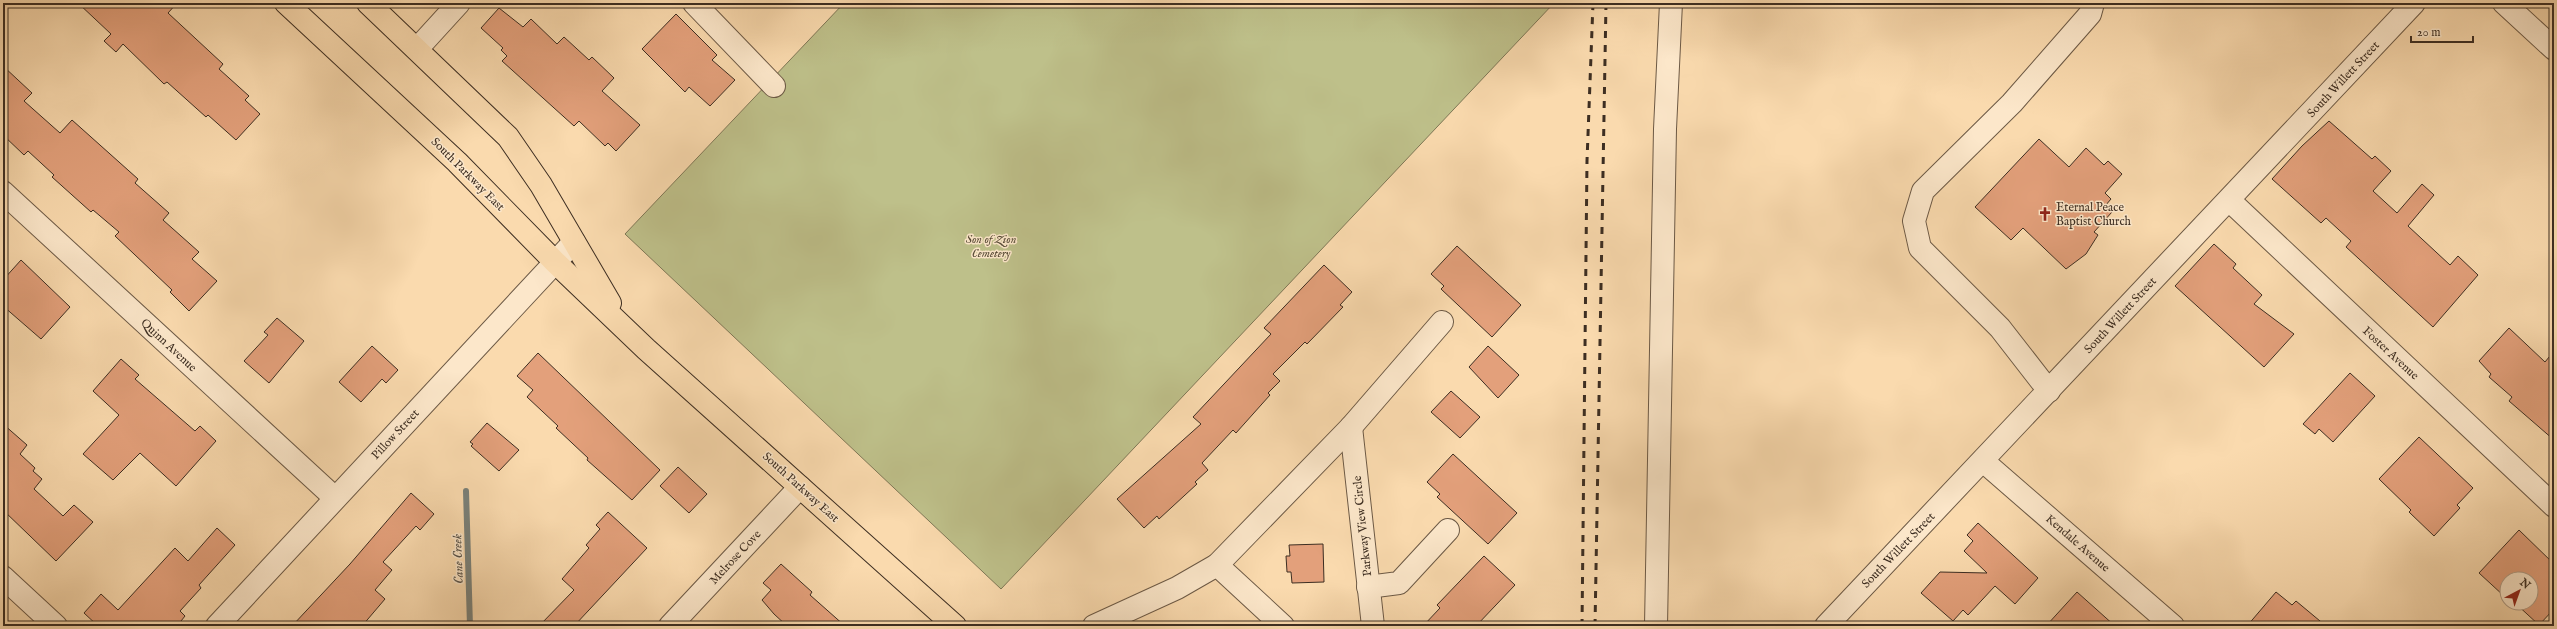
<svg xmlns="http://www.w3.org/2000/svg" width="2557" height="629" viewBox="0 0 2557 629" font-family="'IM FELL English',serif">
	<rect width="100%" height="100%" fill="#fadaae"/>
	<filter id="stains"><feTurbulence type="fractalNoise" baseFrequency=".005" numOctaves="4"/><feColorMatrix values="0 0 0 0 .2 0 0 0 0 .09 0 0 0 0 .02 0 0 0 .5 -.17"/></filter>
	<radialGradient id="worn" r=".72"><stop offset=".6" stop-color="#630" stop-opacity="0"/><stop offset="1" stop-color="#630" stop-opacity=".3"/></radialGradient>
	<!-- green -->
	<path fill="#bec08a" stroke="#7e7756" d="M844 3H1554L1001 589 625 234Z"/>
	<g fill="none" stroke-linecap="round" stroke-linejoin="round">
		<!-- stream -->
		<path stroke="#7a817a" stroke-width="6" d="M466 491 470 626"/>
	</g>
	<!-- building -->
	<g fill="#e3a07b" stroke="#3d2e22">
		<path d="M78 3H177L168 13 223 64 219 69 249 96 245 100 260 114 236 140 208 115 206 117 167 82 164 84 123 44 116 52 104 41 111 34Z"/>
		<path d="M499 8 523 27 531 19 557 44 564 37 589 60 592 57 614 78 602 91 640 125 616 151 608 143 605 146 579 121 574 126 502 61 507 56 501 50 503 48 481 28Z"/>
		<path d="M676 14 717 55 712 60 735 80 710 106 689 87 685 92 642 49Z"/>
		<path d="M3 66 32 93 24 101 60 133 72 120 138 179 135 183 169 213 163 220 199 252 192 259 217 281 189 311 170 292 172 290 115 236 119 232 93 210 91 212 52 177 54 175 28 151 24 155 3 135Z"/>
		<path d="M2329 121 2372 159 2375 156 2391 171 2373 191 2397 213 2422 184 2434 195 2408 226 2450 265 2458 256 2478 275 2433 327 2346 247 2351 241 2326 218 2321 223 2272 179 2302 146Z"/>
		<path d="M2039 139 2069 167 2086 148 2104 165 2108 161 2122 174 2105 193 2111 199 2105 206 2112 212 2094 232 2098 235 2086 254 2066 269 2023 228 2011 240 1975 207Z"/>
		<path d="M2214 244 2236 264 2233 268 2262 295 2254 304 2294 334 2264 367 2175 286Z"/>
		<path d="M1457 246 1521 305 1492 337 1441 289 1444 286 1431 274Z"/>
		<path d="M21 260 70 307 41 339 3 306V280Z"/>
		<path d="M1324 265 1352 292 1340 305 1343 307 1307 344 1305 342 1273 374 1280 381 1268 393 1270 395 1236 433 1233 430 1202 463 1208 470 1195 482 1197 484 1159 519 1157 516 1144 528 1117 499 1201 424 1193 417 1271 334 1264 328Z"/>
		<path d="M277 318 304 341 269 383 244 361 268 335 264 332Z"/>
		<path d="M2509 328 2545 362 2554 351V440L2509 401 2512 397 2489 377 2491 374 2479 361Z"/>
		<path d="M372 346 398 370 386 383 382 379 361 402 339 382Z"/>
		<path d="M1488 346 1519 375 1498 398 1469 367Z"/>
		<path d="M538 353 660 470 632 500 587 460 588 458 556 428 558 426 527 397 533 390 517 376Z"/>
		<path d="M121 359 139 375 135 379 195 431 200 426 216 441 176 486 140 453 113 480 83 454 119 415 93 391Z"/>
		<path d="M2350 373 2375 396 2333 442 2319 429 2315 434 2303 424Z"/>
		<path d="M1451 391 1480 417 1460 438 1431 412Z"/>
		<path d="M487 423 519 450 499 471 471 446 473 444 470 442Z"/>
		<path d="M3 424 27 445 20 454 35 468 33 471 42 479 34 489 63 516 74 505 93 522 56 561 3 510Z"/>
		<path d="M2419 437 2473 488 2457 505 2460 508 2434 536 2409 512 2411 510 2379 479Z"/>
		<path d="M1453 454 1517 513 1488 544 1437 497 1440 494 1427 482Z"/>
		<path d="M678 467 707 494 689 513 660 486Z"/>
		<path d="M411 493 434 514 420 530 416 526 383 562 392 570 375 590 385 599 362 626H292L350 564Z"/>
		<path d="M608 512 647 548 574 626H539L574 590 562 579 589 548 586 545 600 529 596 525Z"/>
		<path d="M1978 523 2038 578 2015 604 1995 586 1968 615 1963 610 1953 621 1921 593 1940 572 1987 573 1964 551 1973 541 1967 535Z"/>
		<path d="M217 528 235 545 199 585 201 588 180 611 185 616 177 626H98L84 613 101 594 118 610 175 548 188 561Z"/>
		<path d="M2519 530 2554 564V609L2539 625 2515 603H2531V579H2507V596H2504L2479 573Z"/>
		<path d="M1323 544 1324 582 1292 583 1291 572H1287L1286 556H1290L1289 545Z"/>
		<path d="M1484 556 1515 585 1476 626H1423L1440 608 1437 605Z"/>
		<path d="M781 564 812 592 810 595 845 626H787L774 614 762 600 771 590 763 583Z"/>
		<path d="M2077 592 2115 626H2046Z"/>
		<path d="M2276 592 2292 605 2296 601 2326 626H2247Z"/>
	</g>
	<g fill="none" stroke-linecap="round" stroke-linejoin="round">
		<defs>
			<g id="minor">
				<path d="M694 3 774 86"/>
				<path d="M2504 3 2554 49"/>
				<path d="M417 49 459 3"/>
				<path d="M3 192 335 498"/>
				<path d="M2229 200 2554 506"/>
				<path d="M2049 391 2000 328 1920 248 1914 221 1923 191 2012 103 2090 14 2093 3"/>
				<path d="M1351 427 1373 626"/>
				<path d="M1983 461 2173 626"/>
				<path d="M3 577 56 626"/>
				<path d="M1368 587 1399 583 1448 530"/>
				<path d="M217 626 574 242"/>
				<path d="M670 626 800 487"/>
				<path d="M1094 626 1177 588 1217 565"/>
				<path d="M1283 626 1217 565 1351 427 1442 322"/>
				<path d="M1656 626 1665 129 1671 3"/>
				<path d="M1826 626 2414 3"/>
			</g>
			<g id="major">
				<path d="M286 3 457 162 555 262 646 349 955 626"/>
				<path d="M368 3 508 137 541 185 610 303"/>
			</g>
		</defs>
		<!-- minor casing -->
		<use href="#minor" stroke="#6c5945" stroke-width="24"/>
		<!-- major casing -->
		<use href="#major" stroke="#3d2e22" stroke-width="24"/>
		<!-- minor -->
		<use href="#minor" stroke="#fce7ca" stroke-width="22"/>
		<!-- major -->
		<use href="#major" stroke="#fadaae" stroke-width="22"/>
		<!-- rail -->
		<g stroke="#3d2e22" stroke-width="3" stroke-dasharray="7 7" stroke-linecap="butt">
			<path d="M1582 626 1587 161 1593 3"/>
			<path d="M1595 626 1606 3"/>
		</g>
	</g>
	<!-- icons -->
	<defs>
		<symbol id="church-bare" viewBox="-9 -9 18 18"><path d="M-1.2-6h2.4v3.5h3.3v2.4h-3.3V6h-2.4V-.1h-3.3v-2.4h3.3Z" fill="#8f2418" stroke="#fce7ca" stroke-width="2.5" paint-order="stroke"/></symbol>
	</defs>
	<g fill-rule="evenodd">
		<use href="#church-bare" x="2035" y="204" width="20" height="20"/>
	</g>
	<g text-anchor="middle" stroke-width="3" stroke-linejoin="round" paint-order="stroke">
		<!-- street labels -->
		<g font-size="12" fill="#3d2e22" stroke="#fce7ca">
			<text transform="translate(2343 79) rotate(-47)" y="4">South Willett Street</text>
			<text transform="translate(468 174) rotate(45)" y="4">South Parkway East</text>
			<text transform="translate(2120 315) rotate(-47)" y="4">South Willett Street</text>
			<text transform="translate(169 345) rotate(43)" y="4">Quinn Avenue</text>
			<text transform="translate(2391 353) rotate(43)" y="4">Foster Avenue</text>
			<text transform="translate(395 434) rotate(-47)" y="4">Pillow Street</text>
			<text transform="translate(801 487) rotate(42)" y="4">South Parkway East</text>
			<text transform="translate(1362 526) rotate(-96)" y="4">Parkway View Circle</text>
			<text transform="translate(2078 543) rotate(41)" y="4">Kendale Avenue</text>
			<text transform="translate(1898 550) rotate(-46)" y="4">South Willett Street</text>
			<text transform="translate(735 557) rotate(-47)" y="4">Melrose Cove</text>
		</g>
		<!-- poi labels -->
		<g font-size="12" fill="#3d2e22" stroke="#fce7ca" text-anchor="start">
			<text x="2056" y="211">Eternal Peace<tspan x="2056" dy="14">Baptist Church</tspan></text>
		</g>
		<!-- park labels -->
		<g font-size="12" font-style="italic" fill="#574b37" stroke="#fce7ca">
			<text x="991" y="243">Son of Zion<tspan x="991" dy="14">Cemetery</tspan></text>
		</g>
		<!-- water labels -->
		<g font-size="13" font-style="italic" fill="#565047" stroke="#fce7ca">
			<text transform="translate(457 559) rotate(-92)" y="5">Cane Creek</text>
		</g>
	</g>
	<!-- margin -->
	<rect width="2557" height="629" fill="none" stroke="#fadaae" stroke-width="16"/>
	<rect x="4" y="4" width="2549" height="621" fill="none" stroke="#3d2e22" stroke-width="2"/>
	<rect x="8" y="8" width="2541" height="613" fill="none" stroke="#3d2e22"/>
	<!-- north arrow -->
	<g transform="translate(2519 591) rotate(41)"><circle r="19" fill="#fce7ca" stroke="#b09d87"/>
	<path d="M0-3L7 15L0 10L-7 15Z" fill="#8f2418"/>
	<text y="-6" font-size="11" font-weight="bold" text-anchor="middle" fill="#3d2e22">N</text>
	</g>
	<!-- scale -->
	<path d="M2411 36v6h62v-6" fill="none" stroke="#3d2e22" stroke-width="2"/>
	<text x="2417" y="36" font-size="12" fill="#3d2e22" stroke="#fce7ca" stroke-width="3" paint-order="stroke">20 m</text>
	<rect width="100%" height="100%" filter="url(#stains)"/>
	<rect width="100%" height="100%" fill="url(#worn)"/>
</svg>
